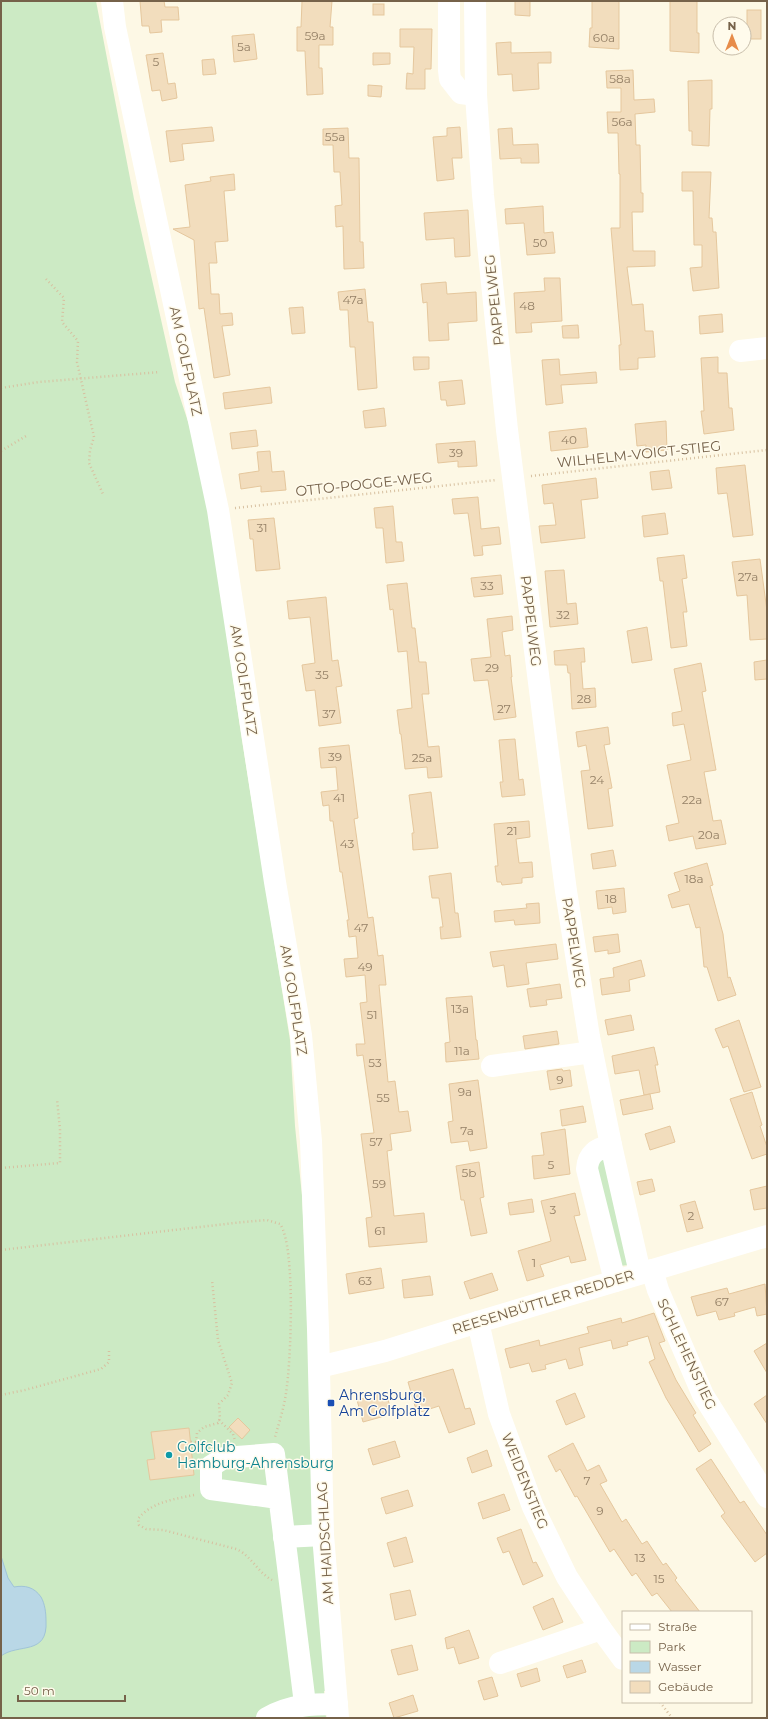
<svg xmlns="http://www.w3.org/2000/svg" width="768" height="1719" viewBox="0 0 768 1719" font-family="Montserrat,sans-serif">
	<rect width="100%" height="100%" fill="#fdf8e5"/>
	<!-- green -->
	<g fill="#cceac4">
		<path d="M1 1H96L134 199 175 382 196 446 209 512 241 734 290 1040 295 1126 302 1196 327 1691H324L326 1718H1Z"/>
		<path d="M605 1154 628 1265 620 1266 593 1157Z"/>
	</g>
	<!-- water -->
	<path fill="#b9d7e6" stroke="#a0c4d8" d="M1 1556 8 1578 14 1587C25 1585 34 1587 41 1597 45 1604 46 1613 46 1621 48 1656 18 1643 1 1656Z"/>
	<!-- building -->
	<g fill="#f2ddbd" stroke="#e5c79d">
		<path d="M140 1H164L165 7H178L179 20H161L162 32 150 33 149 26H142Z"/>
		<path d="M302 1H332L330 27H333V45H319V68H322L323 94 307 95 305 51H297V27H301Z"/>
		<path d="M515 1H530V16L515 15Z"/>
		<path d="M592 1H619V49L589 47 590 28H592Z"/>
		<path d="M670 1H697V33H699V53L670 51Z"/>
		<rect x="373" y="4" width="11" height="11"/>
		<rect x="747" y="10" width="14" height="29"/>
		<path d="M400 29H432L431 69H425V89H406L407 73 413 74 414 47H400Z"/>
		<path d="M254 34 257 59 234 62 232 36Z"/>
		<path d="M511 42V53L551 52V63H538L539 89 513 91 512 74 498 75 496 43Z"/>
		<path d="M163 53 168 84 175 83 177 98 162 101 160 90 152 91 146 55Z"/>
		<path d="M373 53H390V64L373 65Z"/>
		<path d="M214 59 216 74 203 75 202 60Z"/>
		<path d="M633 70 634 100 654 99 655 112 635 114 636 145H640L641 193H643V212H632L633 251H655V266L627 267 632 305 643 304 645 331H653L655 357 638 358V369L620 370 619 345H621L611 228H620V174H619L618 133H608L607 112H621V88H607L606 71Z"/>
		<path d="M712 80V109H710L709 146 692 145V131H689L688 81Z"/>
		<path d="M368 85 382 86 381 97 368 96Z"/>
		<path d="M212 127 214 141 182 144 184 160 170 162 166 131Z"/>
		<path d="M460 127 462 158H452L454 179 437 181 433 137 447 136V128Z"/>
		<path d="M348 128 349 158H359L360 242H363L364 268 344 269 343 226 336 227 335 206 342 205 340 172H334L333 145H323V129Z"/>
		<path d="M512 128 513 145 538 144 539 163H521V158L500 159 498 129Z"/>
		<path d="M682 172H711L709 218H712L713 232H716L719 288 693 291 690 268 702 267V245H694L693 191H682Z"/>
		<path d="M234 174 235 190 224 191 228 241 215 242 217 263H209L211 294H219L220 314 232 313 233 325 222 326 230 375 214 378 204 308 199 309 194 240 173 229 190 227 185 185 211 181 210 177Z"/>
		<path d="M543 206 544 233 553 232 555 253 527 255 524 223 506 224 505 209Z"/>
		<path d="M468 210 470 256 455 257 454 238 426 240 424 213Z"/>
		<path d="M544 278H560L562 321 531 323 532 332 516 333 514 293 545 291Z"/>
		<path d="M446 282 447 294 476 292 477 321 448 323 449 340 429 341 427 302 423 303 421 284Z"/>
		<path d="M365 289 368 322H373L377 388 358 390 355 347H350L348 310H340L338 292Z"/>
		<path d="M303 307 305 333 292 334 289 308Z"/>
		<path d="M722 314 723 332 700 334 699 316Z"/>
		<path d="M578 325 579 338H563L562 326Z"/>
		<path d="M413 357H429V369L414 370Z"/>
		<path d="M718 357V373H727L729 408H732L734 430 704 434 701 411H704L701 358Z"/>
		<path d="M559 359 560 375 596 372 597 383 561 385 563 403 546 405 542 360Z"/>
		<path d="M462 380 465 404 447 406 446 400H441L439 382Z"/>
		<path d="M270 387 272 403 225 409 223 393Z"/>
		<path d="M384 408 386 426 365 428 363 411Z"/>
		<path d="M666 421 667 450 646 452V445L637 446 635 424Z"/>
		<path d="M586 428 588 447 551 451 549 432Z"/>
		<path d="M256 430 258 446 232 449 230 433Z"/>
		<path d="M475 441 477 466 458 467V461L438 463 436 444Z"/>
		<path d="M270 451 272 472 284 471 286 490 261 492V486L241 489 239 474 259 471 257 452Z"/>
		<path d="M745 465 753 535 733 537 727 493 718 494 716 468Z"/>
		<path d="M669 470 672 488 652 490 650 472Z"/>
		<path d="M596 478 598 498 581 500 585 538 541 543 539 526 556 525 553 503 544 504 542 485Z"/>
		<path d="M478 497 481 529 499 527 501 544 482 546 483 555 474 556 468 513 454 514 452 499Z"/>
		<path d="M393 506 396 542H402L404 561 386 563 383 528H376L374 508Z"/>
		<path d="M665 513 668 534 644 537 642 516Z"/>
		<path d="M274 518 280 569 256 571 253 539H250L248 520Z"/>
		<path d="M684 555 687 578 682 579 687 612H683L687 646 671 648 663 581H660L657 558Z"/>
		<path d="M760 559 767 611V639L750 640 747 595 737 596 732 562Z"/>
		<path d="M564 570 567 604 576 603 578 624 550 627 545 571Z"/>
		<path d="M501 575 503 594 474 597 471 578Z"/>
		<path d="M407 583 412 628H415L419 662H426L429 694H422L428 747 439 746 442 777 428 778 427 767 405 769 401 734H400L397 710 412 708 407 651 398 652 393 609 390 610 387 585Z"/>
		<path d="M326 597 332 661 338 660 342 686 336 687 341 723 319 726 315 690 306 691 302 665 315 663 310 617 289 619 287 601Z"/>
		<path d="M512 616 513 630 502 632 505 656 510 655 512 677H511L516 717 494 720 488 680 474 681 471 659 491 657 487 619Z"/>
		<path d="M647 627 652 660 632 663 627 631Z"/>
		<path d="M584 648 585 662H581L583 689 595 688 596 707 572 709 570 673H568L567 665H555L554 651Z"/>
		<path d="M767 660V679L755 680 754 662Z"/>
		<path d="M701 663 706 691 702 692 716 770 704 772 713 821 721 820 726 844 696 849 693 836 669 841 666 826 679 823 667 765 691 760 684 724 673 726 672 713 682 711 674 669Z"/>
		<path d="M608 727 610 744 604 745 612 788 608 789 613 826 588 829 581 771 590 770 586 745 578 747 576 732Z"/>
		<path d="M515 739 519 780 523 779 525 795 502 797 500 782H503L499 740Z"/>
		<path d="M349 745 358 818 354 819 368 918 373 917 378 956 383 955 386 985H379L388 1082 395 1081 399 1112 408 1111 411 1131 390 1134 392 1150 387 1151 394 1216 424 1213 427 1242 369 1247 366 1218 372 1217 361 1134 374 1133 363 1055 357 1056 356 1044H365L360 1003 367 1002 365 975 346 977 344 959 358 958 356 936 349 937 347 920H349L342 872H340L333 821H330L329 805 323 806 321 792 338 790 336 767 321 768 319 748Z"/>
		<path d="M431 792 438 848 413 850 412 833H414L409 795Z"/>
		<path d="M529 821 530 837 516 839 519 863 532 862 533 877 522 878V883L502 885 501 882H497L495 866H498L494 824Z"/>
		<path d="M613 850 616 866 593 869 591 854Z"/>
		<path d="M707 863 713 885 710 886 723 934 728 978 730 977 736 995 718 1001 707 967H704L700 927 696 928 689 904 672 908 668 895 680 891 674 873Z"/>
		<path d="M451 873 455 913H458L461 937 441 939 440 927H443L439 898H432L429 876Z"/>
		<path d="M624 888 626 912 613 914 612 907 598 909 596 891Z"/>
		<path d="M539 903 540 923 515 925 514 920 495 922 494 911 527 908 526 904Z"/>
		<path d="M618 934 620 952 608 954V950L595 952 593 937Z"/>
		<path d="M556 944 558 959 526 963 529 984 507 987 504 965 493 967 490 952Z"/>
		<path d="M641 960 645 976 629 980 630 991 602 995 600 979 614 977 613 968Z"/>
		<path d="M560 984 562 998 546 1000 547 1005 530 1007 527 989Z"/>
		<path d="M472 996 476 1040H477L479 1059 446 1062 445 1043 450 1042 446 998Z"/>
		<path d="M631 1015 634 1030 608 1035 605 1020Z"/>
		<path d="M739 1020 761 1087 744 1092 728 1046 723 1048 715 1029Z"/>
		<path d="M557 1031 559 1044 525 1049 523 1036Z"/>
		<path d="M654 1047 658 1065H655L660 1092 644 1095 639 1070 615 1074 612 1056Z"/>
		<path d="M562 1069 563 1071 570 1070 572 1086 550 1090 547 1071Z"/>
		<path d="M478 1080 487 1148 470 1151 468 1141 451 1143 448 1122 453 1121 449 1084Z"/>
		<path d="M752 1092 762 1125 760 1126 767 1147V1154L752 1159 730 1099Z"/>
		<path d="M650 1094 653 1109 623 1115 620 1100Z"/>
		<path d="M583 1106 586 1122 562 1126 560 1110Z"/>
		<path d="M670 1126 675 1142 650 1150 645 1134Z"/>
		<path d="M565 1129 570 1174 534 1179 532 1156 544 1155 541 1133Z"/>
		<path d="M479 1162 484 1197 480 1198 487 1233 471 1236 464 1200H461L456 1166Z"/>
		<path d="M652 1179 655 1191 640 1195 637 1182Z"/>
		<path d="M767 1186V1208L754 1210 750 1190Z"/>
		<path d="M575 1193 580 1215 574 1216 586 1260 571 1263 569 1256 540 1265 544 1276 527 1281 518 1251 551 1241 541 1201Z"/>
		<path d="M532 1199 534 1212 510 1215 508 1203Z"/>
		<path d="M695 1201 703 1228 687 1232 680 1205Z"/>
		<path d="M381 1268 384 1288 349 1294 346 1274Z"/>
		<path d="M492 1273 498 1290 470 1299 464 1282Z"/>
		<path d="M430 1276 433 1295 404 1298 402 1280Z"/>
		<path d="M765 1284 767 1314 757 1316 755 1307 734 1313 735 1316 719 1320 716 1311 697 1316 691 1297 727 1288 729 1294Z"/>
		<path d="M654 1313 665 1341 659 1343 676 1380 696 1413 693 1415 711 1444 699 1452 666 1398 649 1362 655 1359 648 1336 627 1342 628 1345 613 1349 611 1340 579 1348 583 1365 569 1369 566 1359 545 1365 546 1369 532 1372 529 1363 510 1368 505 1349 539 1340 540 1346 589 1333 587 1327 621 1318 622 1323Z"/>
		<path d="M767 1343V1373L754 1351Z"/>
		<path d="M453 1369 465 1409 470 1408 475 1424 449 1433 439 1406 417 1413 408 1382Z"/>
		<path d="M386 1392 392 1414 363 1422 357 1400Z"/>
		<path d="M575 1393 585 1417 566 1425 556 1401Z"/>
		<path d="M767 1395V1424L754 1404Z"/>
		<path d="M238 1418 250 1430 242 1439 229 1427Z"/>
		<path d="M189 1428 194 1475 150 1480 147 1460 155 1459 151 1432Z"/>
		<path d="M395 1441 400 1457 373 1465 368 1449Z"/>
		<path d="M573 1443 587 1471 599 1465 607 1481 600 1484 622 1522 626 1519 642 1544 647 1541 663 1565 666 1563 677 1578 675 1580 700 1612H672L657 1593 652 1596 636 1573 632 1576 614 1549 610 1552 577 1496 575 1497 560 1469 556 1472 548 1456Z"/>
		<path d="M487 1450 492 1466 472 1473 467 1458Z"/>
		<path d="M711 1459 740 1503 744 1501 767 1535V1553L755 1562 721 1516 725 1513 696 1469Z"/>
		<path d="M408 1490 413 1506 386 1514 381 1498Z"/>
		<path d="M504 1494 510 1510 483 1519 478 1503Z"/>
		<path d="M521 1529 533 1563 536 1562 543 1576 523 1585 509 1551 503 1553 497 1538Z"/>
		<path d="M406 1537 413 1562 394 1567 387 1543Z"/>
		<path d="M410 1590 416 1615 395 1620 390 1594Z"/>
		<path d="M553 1598 563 1622 543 1630 533 1607Z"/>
		<path d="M469 1630 479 1658 459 1664 454 1647 447 1649 445 1638Z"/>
		<path d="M412 1645 418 1670 398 1675 391 1650Z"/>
		<path d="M582 1660 586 1672 567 1678 563 1666Z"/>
		<path d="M537 1668 540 1681 521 1687 517 1674Z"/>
		<path d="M492 1677 498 1696 484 1700 478 1681Z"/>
		<path d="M413 1695 418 1711 394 1718 389 1703Z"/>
	</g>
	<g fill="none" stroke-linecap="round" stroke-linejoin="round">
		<!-- path -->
		<g stroke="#d7c0a0" stroke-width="2.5" stroke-dasharray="1 3" stroke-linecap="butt">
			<path d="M46 279 64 298 62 322 78 341 77 362 94 437 90 450 89 463 103 494"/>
			<path d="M1 388 39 382 160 372"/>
			<path d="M1 451 26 436"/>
			<path d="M531 476 767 450"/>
			<path d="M235 508 496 480"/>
			<path d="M1 1168 60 1163V1129L57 1099"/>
			<path d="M1 1250 243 1222 267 1220 280 1224C296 1246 291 1363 286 1393 284 1408 279 1423 275 1437"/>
			<path d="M1 1395 25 1390 101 1369 109 1362V1351"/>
			<path d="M219 1420 233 1434 235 1441"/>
			<path d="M191 1442H196"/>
			<path d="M201 1453 196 1442 197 1433 204 1427 218 1423 220 1418 219 1404 228 1395 232 1383 218 1340 212 1280"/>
			<path d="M194 1495C175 1499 151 1502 138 1519L139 1525 146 1529 163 1530 236 1549C251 1555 257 1572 272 1580"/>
			<path d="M660 1702 672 1718"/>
		</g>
		<!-- minor -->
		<g stroke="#fff" stroke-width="22">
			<path d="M112 1 115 27 218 510 275 882 301 1035 311 1141 318 1329 323 1535 338 1718"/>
			<path d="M449 1V70L450 79 461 93 476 95"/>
			<path d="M475 1 476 95 483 195 507 430 550 769 566 891 589 1037 611 1145 640 1273"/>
			<path d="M740 351 767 348"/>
			<path d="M492 1066 592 1052"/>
			<path d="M611 1145C596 1149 588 1154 587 1169L615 1281"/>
			<path d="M652 1270 658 1290 703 1395 767 1497"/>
			<path d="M478 1322 499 1414 533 1507 567 1577 601 1629 623 1659"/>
			<path d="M319 1367 385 1351 478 1322 767 1236"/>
			<path d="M278 1498 211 1489V1466L224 1458 274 1454 305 1704"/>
			<path d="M284 1537 323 1535"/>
			<path d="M500 1663 601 1629"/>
			<path d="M267 1718C290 1705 311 1704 337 1704"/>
		</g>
	</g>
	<!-- markers -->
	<rect fill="#1a4fb4" stroke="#fffbec" stroke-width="1.5" x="327" y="1399" width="8" height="8" rx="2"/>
	<circle fill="#0f9aa8" stroke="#fffbec" stroke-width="1.5" cx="169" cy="1455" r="4"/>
	<g text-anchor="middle" stroke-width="3" stroke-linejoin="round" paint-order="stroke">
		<!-- number labels -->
		<g font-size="12" fill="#958167">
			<text x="315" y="40">59a</text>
			<text x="604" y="42">60a</text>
			<text x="244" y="51">5a</text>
			<text x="156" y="66">5</text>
			<text x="620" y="83">58a</text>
			<text x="622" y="126">56a</text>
			<text x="335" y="141">55a</text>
			<text x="540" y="247">50</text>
			<text x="353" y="304">47a</text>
			<text x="527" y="310">48</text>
			<text x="569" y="444">40</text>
			<text x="456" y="457">39</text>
			<text x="262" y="532">31</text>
			<text x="748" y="581">27a</text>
			<text x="487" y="590">33</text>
			<text x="563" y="619">32</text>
			<text x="492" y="672">29</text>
			<text x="322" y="679">35</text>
			<text x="584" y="703">28</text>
			<text x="504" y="713">27</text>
			<text x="329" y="718">37</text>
			<text x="335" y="761">39</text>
			<text x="422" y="762">25a</text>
			<text x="597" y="784">24</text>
			<text x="339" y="802">41</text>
			<text x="692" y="804">22a</text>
			<text x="512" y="835">21</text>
			<text x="709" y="839">20a</text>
			<text x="347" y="848">43</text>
			<text x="694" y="883">18a</text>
			<text x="611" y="903">18</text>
			<text x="361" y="932">47</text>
			<text x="365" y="971">49</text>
			<text x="460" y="1013">13a</text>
			<text x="372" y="1019">51</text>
			<text x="462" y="1055">11a</text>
			<text x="375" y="1067">53</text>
			<text x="560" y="1084">9</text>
			<text x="465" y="1096">9a</text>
			<text x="383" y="1102">55</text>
			<text x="467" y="1135">7a</text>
			<text x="376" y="1146">57</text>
			<text x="551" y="1169">5</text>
			<text x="469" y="1177">5b</text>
			<text x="379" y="1188">59</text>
			<text x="553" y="1214">3</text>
			<text x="691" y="1220">2</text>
			<text x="380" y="1235">61</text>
			<text x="534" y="1267">1</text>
			<text x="365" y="1285">63</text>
			<text x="722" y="1306">67</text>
			<text x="587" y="1485">7</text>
			<text x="600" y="1515">9</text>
			<text x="640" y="1562">13</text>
			<text x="659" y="1583">15</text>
		</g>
		<!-- street labels -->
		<g font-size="14" fill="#76624a" stroke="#fffbec">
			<text transform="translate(494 300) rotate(-96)" y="5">PAPPELWEG</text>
			<text transform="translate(186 361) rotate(78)" y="5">AM GOLFPLATZ</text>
			<text transform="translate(639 454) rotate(-6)" y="5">WILHELM-VOIGT-STIEG</text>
			<text transform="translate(364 484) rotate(-6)" y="5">OTTO-POGGE-WEG</text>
			<text transform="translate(531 621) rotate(83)" y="5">PAPPELWEG</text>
			<text transform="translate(244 680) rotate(81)" y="5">AM GOLFPLATZ</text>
			<text transform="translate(574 943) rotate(81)" y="5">PAPPELWEG</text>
			<text transform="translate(294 1000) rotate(81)" y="5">AM GOLFPLATZ</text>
			<text transform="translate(543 1302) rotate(-17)" y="5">REESENBÜTTLER REDDER</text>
			<text transform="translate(687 1354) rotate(65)" y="5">SCHLEHENSTIEG</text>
			<text transform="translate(525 1481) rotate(68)" y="5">WEIDENSTIEG</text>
			<text transform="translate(325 1543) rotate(-93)" y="5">AM HAIDSCHLAG</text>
		</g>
		<!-- transit labels -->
		<g font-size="14" fill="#164399" stroke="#fffbec" text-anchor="start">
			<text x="339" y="1400">Ahrensburg,<tspan x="339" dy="16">Am Golfplatz</tspan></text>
		</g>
		<!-- culture labels -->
		<g font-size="14" fill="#0d838f" stroke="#fffbec" text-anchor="start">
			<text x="177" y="1452">Golfclub<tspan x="177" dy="16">Hamburg-Ahrensburg</tspan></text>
		</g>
	</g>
	<!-- border -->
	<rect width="768" height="1719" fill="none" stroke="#76624a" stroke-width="4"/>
	<!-- legend -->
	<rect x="622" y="1611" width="130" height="92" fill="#fffbec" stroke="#c8beab"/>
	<rect x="630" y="1624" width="20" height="6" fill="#ffffff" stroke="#c8beab"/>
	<text x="658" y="1631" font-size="12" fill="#76624a">Straße</text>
	<rect x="630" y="1641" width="20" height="12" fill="#cceac4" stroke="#c8beab"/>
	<text x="658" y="1651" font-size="12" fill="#76624a">Park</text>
	<rect x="630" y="1661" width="20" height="12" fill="#b9d7e6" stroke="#c8beab"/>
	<text x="658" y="1671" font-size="12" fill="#76624a">Wasser</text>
	<rect x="630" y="1681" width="20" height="12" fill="#f2ddbd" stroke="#c8beab"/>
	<text x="658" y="1691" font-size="12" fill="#76624a">Gebäude</text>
	<!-- north arrow -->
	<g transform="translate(732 36)"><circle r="19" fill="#fffbec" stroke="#c8beab"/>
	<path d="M0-3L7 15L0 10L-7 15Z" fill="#e78c4a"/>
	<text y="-6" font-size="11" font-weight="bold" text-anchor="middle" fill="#76624a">N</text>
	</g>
	<!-- scale -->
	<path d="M18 1695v6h107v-6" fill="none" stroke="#76624a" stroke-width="2"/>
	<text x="24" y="1695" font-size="12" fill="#76624a" stroke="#fffbec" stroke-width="3" paint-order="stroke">50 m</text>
</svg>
